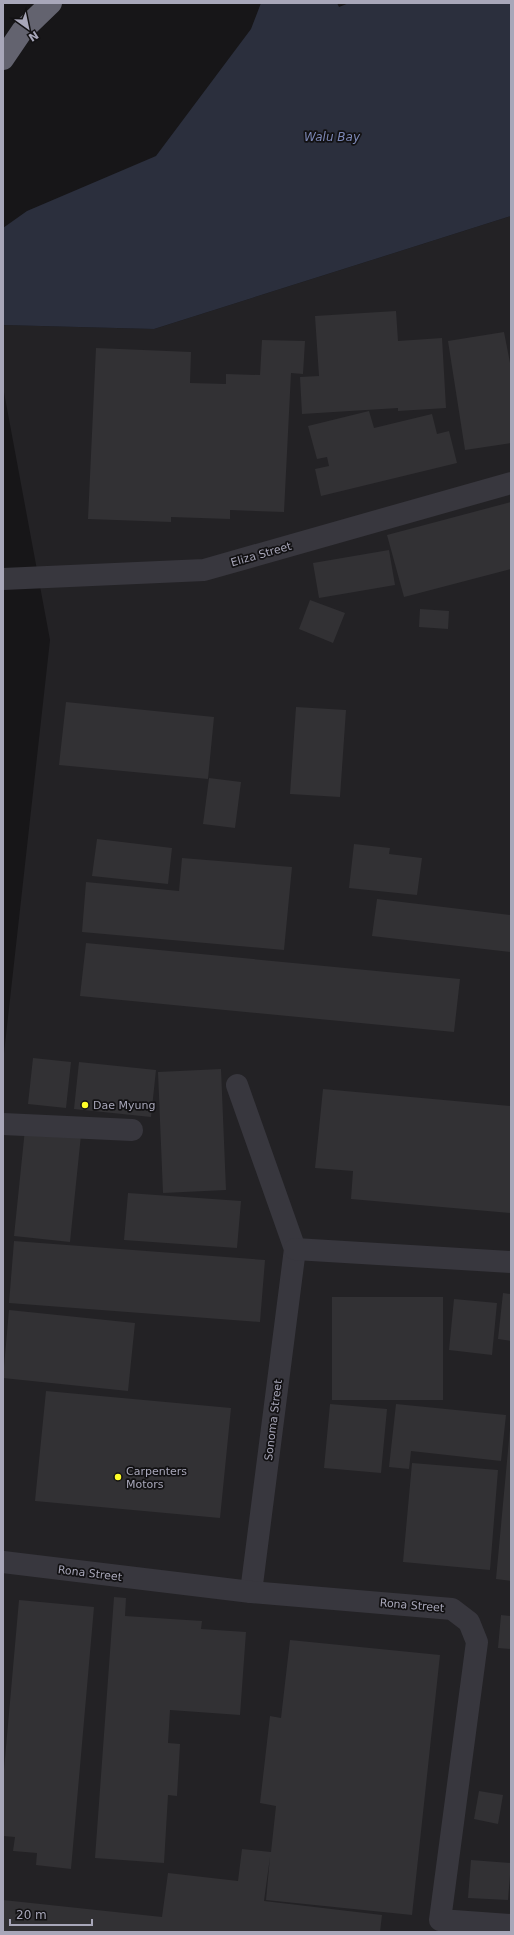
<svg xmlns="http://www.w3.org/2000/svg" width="514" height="1935" viewBox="0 0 514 1935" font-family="'DejaVu Sans',sans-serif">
	<rect width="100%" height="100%" fill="#171618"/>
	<!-- built -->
	<path fill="#232225" d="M511 216V1932H3V1062L50 640 3 387V325L154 329Z"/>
	<!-- water -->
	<path fill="#2b2f3d" d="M261 3H337L339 7 349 3H511V216L154 329 3 325V228L27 211 156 156 251 29Z"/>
	<!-- building -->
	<g fill="#323134">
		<path d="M396 311 398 341 442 338 446 408 398 411V408L302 414 300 377 319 376 315 316Z"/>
		<path d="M504 332 511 368V443L465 450 448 341Z"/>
		<path d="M262 340 305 341 303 374 291 373 284 512 230 510V519L171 517V522L88 519 96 348 191 352 190 383 226 384V374L260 375Z"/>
		<path d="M369 411 374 428 432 414 437 434 449 431 457 463 321 496 315 469 329 466 327 457 317 459 308 426Z"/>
		<path d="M511 502V569L404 597 387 535Z"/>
		<path d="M389 550 395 585 319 598 313 563Z"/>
		<path d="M310 600 345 613 333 643 299 629Z"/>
		<path d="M420 609 449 611 448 629 419 627Z"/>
		<path d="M66 702 214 717 208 779 59 765Z"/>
		<path d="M296 707 346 710 340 797 290 794Z"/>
		<path d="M209 778 241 782 235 828 203 824Z"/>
		<path d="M97 839 172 848 168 884 92 876Z"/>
		<path d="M354 844 390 848 389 854 422 858 417 895 349 888Z"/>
		<path d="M182 858 292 867 284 950 82 932 86 882 179 891Z"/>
		<path d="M377 899 511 915V952L372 936Z"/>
		<path d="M86 943 460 979 454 1032 80 996Z"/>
		<path d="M33 1058 71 1062 66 1108 28 1104Z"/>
		<path d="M79 1062 156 1070 151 1117 74 1109Z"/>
		<path d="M221 1069 226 1190 163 1193 158 1072Z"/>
		<path d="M323 1089 511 1106V1213L351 1199 353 1171 315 1168Z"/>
		<path d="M25 1129 81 1135 70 1242 14 1236Z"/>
		<path d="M128 1193 241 1201 237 1248 124 1240Z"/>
		<path d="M14 1241 265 1260 260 1322 9 1303Z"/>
		<path d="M503 1293 511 1294V1341L498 1339Z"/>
		<rect x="332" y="1297" width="111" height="103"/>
		<path d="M454 1299 497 1303 492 1355 449 1350Z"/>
		<path d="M9 1310 135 1323 128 1391 3 1378Z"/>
		<path d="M46 1391 231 1408 220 1518 35 1501Z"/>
		<path d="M330 1404 387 1409 381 1473 324 1468Z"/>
		<path d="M396 1404 506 1415 501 1461 411 1451 409 1469 389 1467Z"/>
		<path d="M510 1429 511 1430V1581L496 1579Z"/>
		<path d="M412 1463 498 1470 490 1570 403 1562Z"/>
		<path d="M114 1597 126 1598 125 1616 202 1621 201 1629 246 1632 240 1715 170 1710 168 1743 180 1744 177 1796 168 1795 164 1863 95 1858Z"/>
		<path d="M19 1600 94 1607 71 1869 36 1865 37 1853 13 1851 15 1837 3 1836V1781Z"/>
		<path d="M501 1615 511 1616V1649L498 1648Z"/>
		<path d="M290 1640 440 1655 412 1915 266 1900 270 1857 264 1901 382 1915 380 1932H3V1900L162 1917 168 1873 238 1881 242 1849 271 1852 276 1806 260 1803 270 1716 281 1718Z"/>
		<path d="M479 1791 503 1795 498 1824 474 1819Z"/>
		<path d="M471 1860 511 1863 508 1900 468 1898Z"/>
	</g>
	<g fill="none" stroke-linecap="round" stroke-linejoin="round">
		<!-- minor -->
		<g stroke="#38373e" stroke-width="22">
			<path d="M3 579 204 570 511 483"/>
			<path d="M237 1085 295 1249 251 1592"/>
			<path d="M3 1124 132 1130"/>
			<path d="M295 1249 511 1262"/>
			<path d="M3 1562 251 1592 452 1609 469 1622 477 1642 440 1920 511 1925"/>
		</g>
		<!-- highway -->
		<path stroke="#63636f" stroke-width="22" d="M3 59 22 31 51 3"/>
	</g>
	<!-- markers -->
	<g fill="#fefd28" stroke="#121113" stroke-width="1.5">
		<circle cx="85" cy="1105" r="4"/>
		<circle cx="118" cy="1477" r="4"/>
	</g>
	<g text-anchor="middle" stroke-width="3.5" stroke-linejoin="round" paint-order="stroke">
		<!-- street labels -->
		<g font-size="11" fill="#a8a7b9" stroke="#121113">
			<text transform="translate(261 554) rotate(-16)" y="4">Eliza Street</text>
			<text transform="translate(273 1420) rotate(-83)" y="4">Sonoma Street</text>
			<text transform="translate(90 1573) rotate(7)" y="4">Rona Street</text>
			<text transform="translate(412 1605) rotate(5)" y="4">Rona Street</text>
		</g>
		<!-- poi labels -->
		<g font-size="11" fill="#a8a7b9" stroke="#121113" text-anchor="start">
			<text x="93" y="1109">Dae Myung</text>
			<text x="126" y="1475">Carpenters<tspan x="126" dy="13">Motors</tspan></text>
		</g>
		<!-- water labels -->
		<g font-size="12" font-style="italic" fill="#7c88b6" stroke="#121113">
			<text x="332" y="141">Walu Bay</text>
		</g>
	</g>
	<!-- border -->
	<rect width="514" height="1935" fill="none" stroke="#a8a7b9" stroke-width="8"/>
	<!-- north arrow -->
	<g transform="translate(28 28) rotate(147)" stroke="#121113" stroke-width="3" paint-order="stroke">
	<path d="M0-3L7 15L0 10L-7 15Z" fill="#a8a7b9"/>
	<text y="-6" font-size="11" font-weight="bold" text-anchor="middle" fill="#a8a7b9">N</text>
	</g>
	<!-- scale -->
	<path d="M10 1919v6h82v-6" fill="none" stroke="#a8a7b9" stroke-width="2"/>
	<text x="16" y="1919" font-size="12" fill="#a8a7b9" stroke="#121113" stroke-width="3" paint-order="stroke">20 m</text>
</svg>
